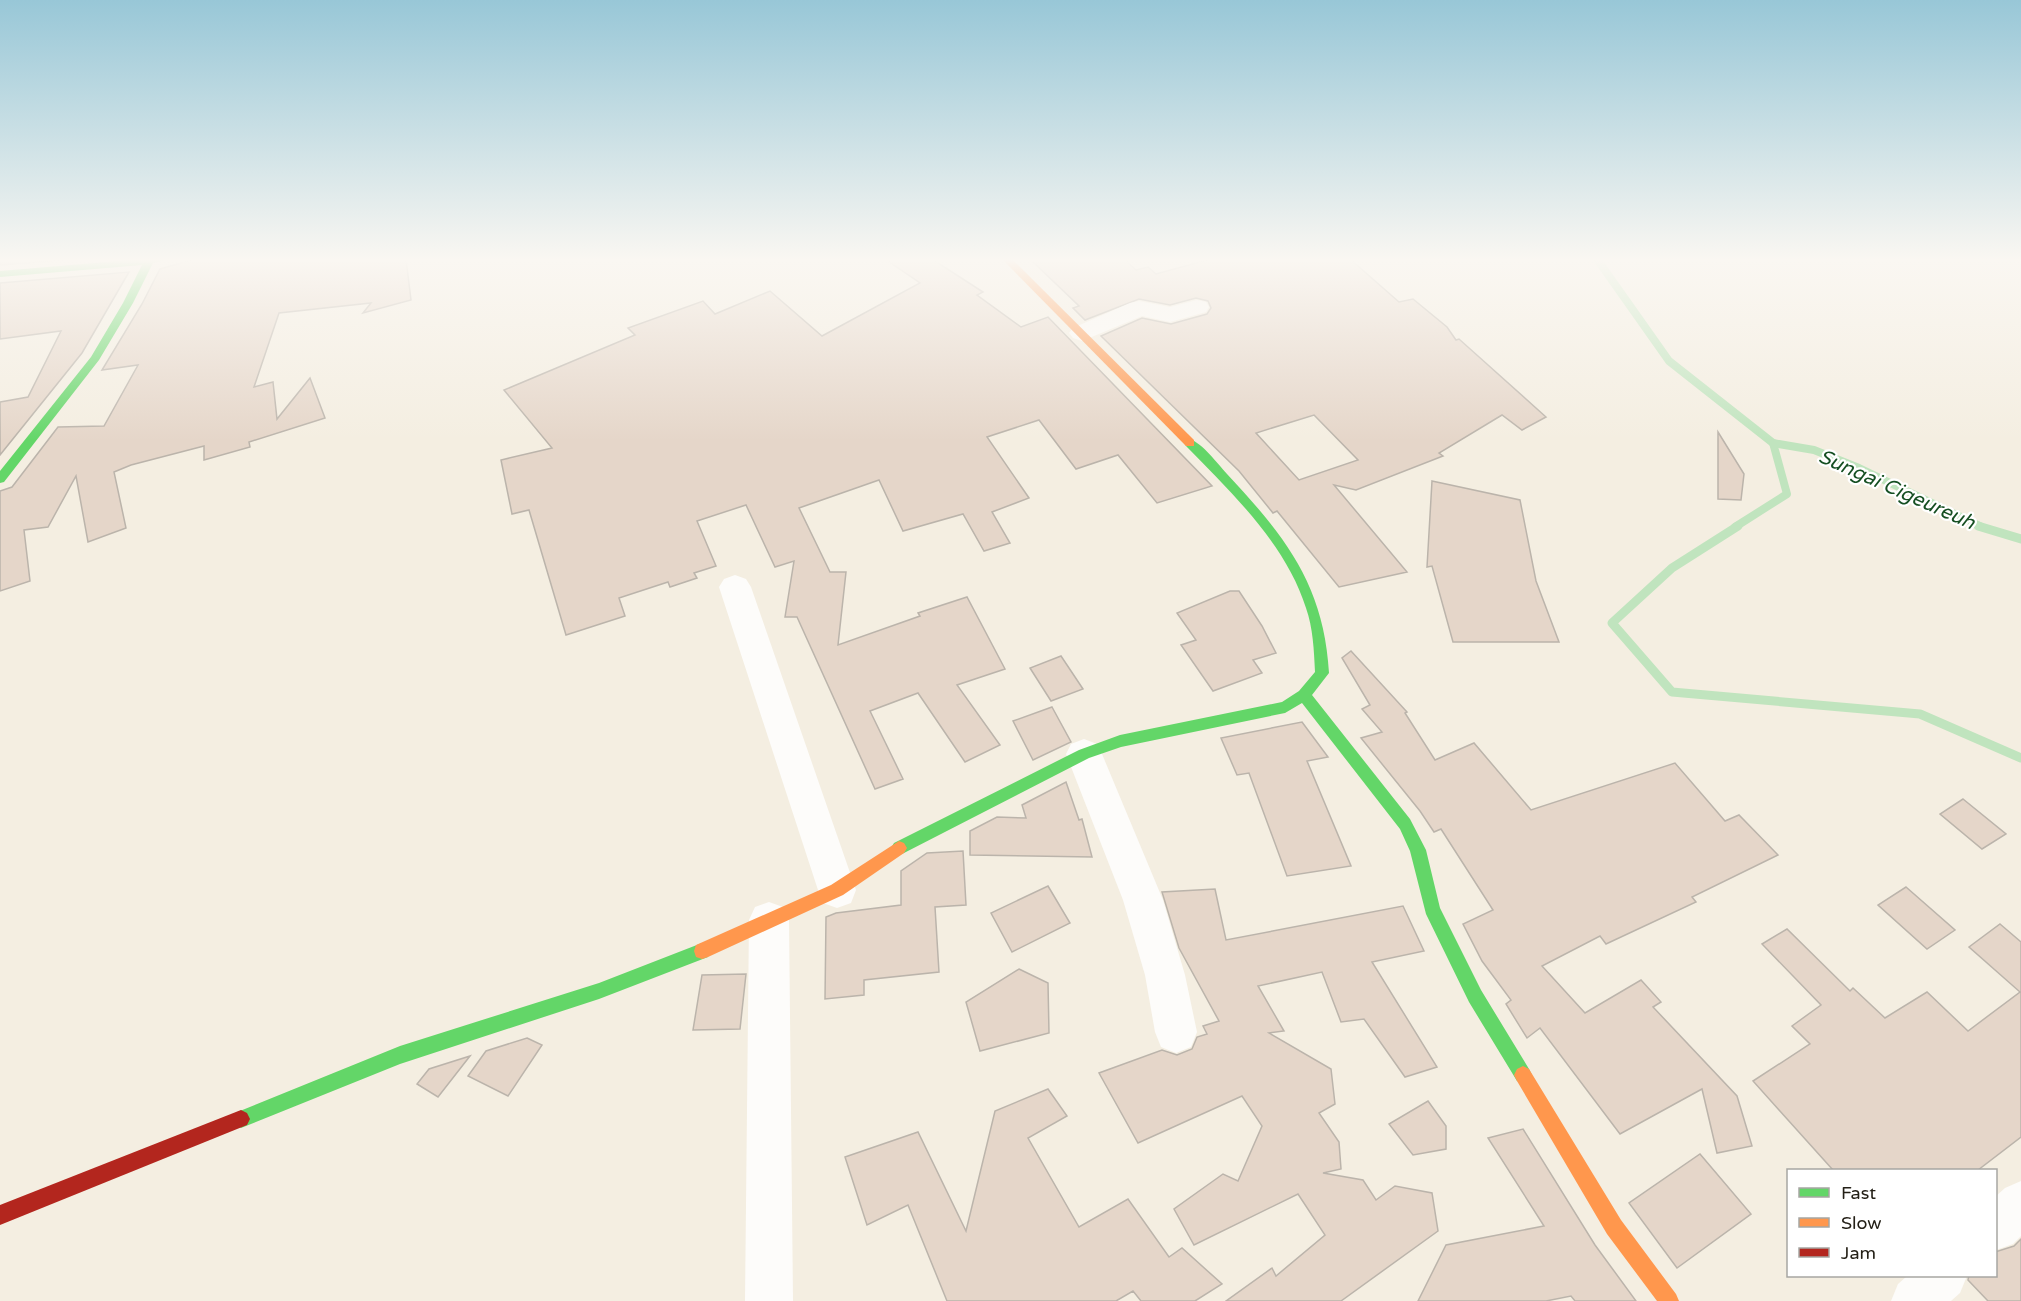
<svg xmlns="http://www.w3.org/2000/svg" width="2021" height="1301" viewBox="0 0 2021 1301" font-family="'Varela Round',sans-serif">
	<rect width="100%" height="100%" fill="#f4eee1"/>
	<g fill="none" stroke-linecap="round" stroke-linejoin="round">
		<!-- stream-far1 -->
		<g stroke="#c0e4be" stroke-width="8">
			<path d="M1597 259 1669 361 1773 443 1787 494 1735 527"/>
			<path d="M1773 443 1814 450 1859 468 1982 527"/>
		</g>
		<!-- stream -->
		<g stroke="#c0e4be" stroke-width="9">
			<path d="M1738 526 1672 568 1612 623 1672 692 1920 714 2021 758"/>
			<path d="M1978 526 2021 539"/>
		</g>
	</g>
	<!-- building -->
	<g fill="#e5d6c9" stroke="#bbb4ab" stroke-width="1.5" fill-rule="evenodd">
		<path d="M0 259H76L0 265Z"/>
		<path d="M195 259H406L411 300 363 313 371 303 279 313 254 387 273 382 277 419 310 378 325 418 249 442 250 447 204 460V446L131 465 114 472 126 528 88 542 76 476 48 527 24 530 30 581 0 591V491L12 487 58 427 104 426 138 365 102 370 142 304 160 269Z"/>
		<path d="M885 259H932L983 292 977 295 1021 327 1048 317 1212 486 1157 503 1118 455 1076 469 1039 420 987 437 1029 498 992 512 1010 543 984 551 963 514 903 531 879 480 799 508 830 572H846L838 645 920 616 918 613 967 597 1005 669 957 685 1000 745 965 762 918 693 870 711 903 779 875 789 797 617H785L794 561 775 567 746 505 697 521 716 566 694 573 697 578 670 587 668 582 619 598 625 616 566 635 529 510 512 514 501 460 552 448 504 390 635 335 628 328 703 301 715 314 770 291 822 336 920 283Z"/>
		<path d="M1030 259H1124L1136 270 1148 267 1156 274 1211 259H1350L1399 302 1413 299 1447 327 1456 340 1459 339 1546 417 1522 430 1502 415 1439 453 1443 456 1356 490 1334 485 1407 572 1339 587 1277 511 1273 513 1239 471 1101 336 1142 318 1171 324 1207 314 1211 308 1208 301 1196 298 1170 305 1139 299 1085 320 1073 308 1079 306ZM1314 415 1358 460 1299 480 1256 433Z"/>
		<path d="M129 272 82 353 0 455V402L28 397 61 331 0 339V283Z"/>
		<path d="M1718 432 1744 474 1741 500 1718 499Z"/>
		<path d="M1432 481 1520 500 1536 581 1559 642H1453L1432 566 1427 567Z"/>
		<path d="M1230 591H1239L1262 626 1276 653 1253 660 1262 673 1213 691 1181 645 1196 640 1177 613Z"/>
		<path d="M1351 651 1407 712 1405 713 1435 760 1474 743 1531 810 1675 763 1725 821 1739 815 1778 855 1692 897 1696 902 1606 944 1600 936 1542 966 1585 1013 1641 980 1661 1002 1653 1007 1737 1096 1752 1146 1717 1153 1702 1089 1620 1134 1540 1028 1527 1038 1506 1004 1511 1000 1482 961 1463 924 1493 910 1441 829 1434 832 1420 811 1361 738 1382 732 1362 709 1370 705 1342 658Z"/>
		<path d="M1061 656 1083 689 1051 701 1030 668Z"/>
		<path d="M1052 707 1071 742 1033 760 1013 721Z"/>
		<path d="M1302 722 1328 757 1307 761 1351 866 1287 876 1249 773 1237 775 1221 738Z"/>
		<path d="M1066 782 1079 820 1082 819 1092 857 970 855V831L997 817 1026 818 1022 805Z"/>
		<path d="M1963 799 2006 834 1982 849 1940 814Z"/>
		<path d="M963 851 966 905 935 907 939 972 864 980V995L825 999 826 917 836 913 901 905V871L927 853Z"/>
		<path d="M1048 886 1070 923 1012 952 991 913Z"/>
		<path d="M1906 887 1955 930 1927 949 1878 905Z"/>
		<path d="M1215 889 1226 940 1403 906 1424 951 1372 962 1437 1067 1405 1077 1364 1019 1341 1022 1322 972 1258 986 1284 1031 1269 1033 1331 1069 1335 1104 1319 1113 1339 1142 1341 1169 1323 1173 1363 1180 1376 1200 1395 1186 1432 1193 1438 1231 1341 1301H1226L1272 1268 1276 1276 1325 1235 1298 1194 1194 1245 1174 1209 1223 1174 1238 1181 1262 1126 1242 1096 1138 1143 1099 1073 1162 1050 1177 1055 1192 1049 1197 1037 1207 1034 1203 1026 1219 1021 1179 948 1162 892Z"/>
		<path d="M2000 924 2021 942V1137L1978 1170H1833L1753 1081 1810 1044 1792 1026 1821 1005 1762 944 1787 929 1850 991 1853 988 1885 1018 1927 992 1968 1031 2020 992 1969 947Z"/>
		<path d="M1019 969 1048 983 1049 1033 980 1051 966 1002Z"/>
		<path d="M746 974 740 1029 693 1030 702 975Z"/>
		<path d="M527 1038 542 1045 508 1096 468 1076 486 1051Z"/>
		<path d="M470 1056 438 1097 417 1084 429 1069Z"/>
		<path d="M1048 1089 1067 1116 1028 1138 1079 1227 1128 1199 1169 1257 1182 1248 1222 1284 1195 1301H1141L1133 1291 1116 1301H947L908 1205 867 1225 845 1157 918 1132 966 1231 995 1111Z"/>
		<path d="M1428 1101 1446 1126V1149L1413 1155 1389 1124Z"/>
		<path d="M1523 1129 1595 1245 1636 1301H1575L1571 1296 1546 1301H1418L1446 1245 1544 1226 1488 1138Z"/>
		<path d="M1700 1154 1751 1214 1677 1268 1629 1203Z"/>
		<path d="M2021 1239V1301H1988L1968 1280 1969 1275H1995V1252L2014 1246Z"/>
	</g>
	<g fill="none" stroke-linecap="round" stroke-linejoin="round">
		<!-- street -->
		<g fill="#fdfcfa" fill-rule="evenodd">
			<path d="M1197 300 1206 302 1209 307 1206 312 1170 322 1142 316 1082 341 1073 338 1069 333 1073 328 1130 303 1139 301 1170 307Z"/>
			<path d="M735 575 746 579 751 587 856 890 851 903 837 908 823 903 818 890 719 587 724 579Z"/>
			<path d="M1084 739 1097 744 1102 754 1163 900 1185 975 1197 1032 1191 1047 1176 1053 1161 1047 1155 1032 1145 975 1123 900 1066 754 1071 744Z"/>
			<path d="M769 902 783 907 789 920 793 1301H745L749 920 755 907Z"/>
			<path d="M2021 1181V1236L2013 1244 1996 1250V1196L2005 1188Z"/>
			<path d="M1907 1276H1967L1960 1293 1951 1301H1891L1898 1284Z"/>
		</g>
		<!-- fast -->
		<g fill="#63d668" fill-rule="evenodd">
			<path d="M141 259H171L153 263 133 303 99 360 4 482 0 483V471L91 357 123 303 142 265 0 277V271Z"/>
			<path d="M1190 439C1203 444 1217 463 1227 474 1285 536 1324 585 1329 673L1312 695 1410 819 1426 850 1440 908 1481 990 1529 1069 1532 1075 1529 1081 1523 1084 1517 1081 1469 1002 1426 914 1410 851 1400 829 1302 703 1285 713 1121 747 1089 758 904 853 899 855 894 853 891 848 894 843 1079 750 1120 735 1282 702 1299 691 1315 672C1314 650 1313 628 1306 608 1286 544 1231 492 1186 446L1184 443Z"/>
			<path d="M702 943 708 945 710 951 708 957 599 999 400 1064 241 1128 235 1125 232 1119 235 1113 400 1046 599 983Z"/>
		</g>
		<!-- slow -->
		<g fill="#ff974d" fill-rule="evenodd">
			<path d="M1002 259H1012L1194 440V446H1186Z"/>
			<path d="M899 841 904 843 907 848 904 853 843 895 708 957 702 959 696 957 694 951 696 945 831 885Z"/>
			<path d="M1523 1066 1529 1069 1621 1220 1676 1294 1679 1301H1657L1607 1234 1517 1081 1514 1075 1517 1069Z"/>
		</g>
		<!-- jam -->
		<path fill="#b3261e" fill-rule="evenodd" d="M241 1110 247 1113 250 1119 247 1125 0 1225V1205Z"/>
	</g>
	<!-- sky -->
	<linearGradient id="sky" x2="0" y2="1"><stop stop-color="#98c7d7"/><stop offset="0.59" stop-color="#faf7f2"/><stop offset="1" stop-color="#faf7f2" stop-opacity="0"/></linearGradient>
	<rect width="2021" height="441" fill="url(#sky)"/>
	<g text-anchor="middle" stroke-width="4.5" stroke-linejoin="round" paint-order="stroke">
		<!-- water labels -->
		<g font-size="20" font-style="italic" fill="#154f22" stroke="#fff">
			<text transform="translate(1897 489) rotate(24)" y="7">Sungai Cigeureuh</text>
		</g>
	</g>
	<!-- legend -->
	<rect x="1787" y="1169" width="210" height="108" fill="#ffffff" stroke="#a7a6a2" stroke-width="1.5"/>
	<rect x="1799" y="1188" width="30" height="9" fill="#63d668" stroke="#a7a6a2" stroke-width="1.5"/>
	<text x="1841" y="1199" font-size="18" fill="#242017">Fast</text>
	<rect x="1799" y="1218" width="30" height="9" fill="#ff974d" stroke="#a7a6a2" stroke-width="1.5"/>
	<text x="1841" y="1229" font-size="18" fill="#242017">Slow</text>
	<rect x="1799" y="1248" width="30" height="9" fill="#b3261e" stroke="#a7a6a2" stroke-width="1.5"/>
	<text x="1841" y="1259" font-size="18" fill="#242017">Jam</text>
</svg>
